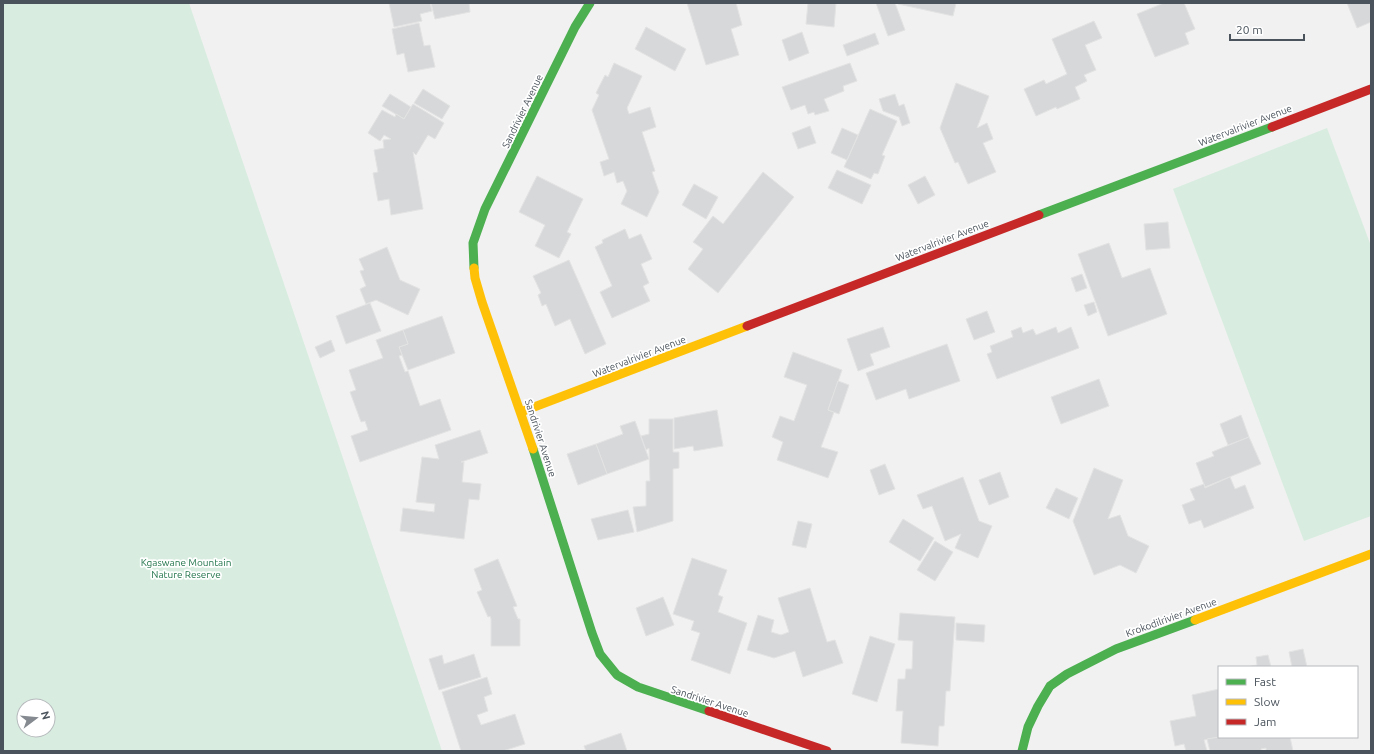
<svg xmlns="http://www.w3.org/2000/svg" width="1374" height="754" viewBox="0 0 1374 754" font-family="Ubuntu,sans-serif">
	<rect width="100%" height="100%" fill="#f1f1f1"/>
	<!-- green -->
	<g fill="#d8ede0" fill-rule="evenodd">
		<path d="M3 3H189L442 751H3ZM24 706H48V730H24Z"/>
		<path d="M1327 128 1371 246V516L1304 541 1173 189Z"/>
	</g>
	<!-- building -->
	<g fill="#d7d8da" stroke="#e3e3e3">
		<path d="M389 3H430L432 11 420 14 422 21 394 27Z"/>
		<path d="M431 3H469L470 12 435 19Z"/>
		<path d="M687 3H736L742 25 731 29 739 55 706 65Z"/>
		<path d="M808 3H836L834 27 806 24Z"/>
		<path d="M876 3H895L905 30 888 36Z"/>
		<path d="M898 3H956L953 16 898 4Z"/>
		<path d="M1164 3H1184L1195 29 1185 33 1189 44 1155 57 1137 14Z"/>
		<path d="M1347 3H1371V22L1357 28Z"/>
		<path d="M1094 21 1102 38 1085 45 1096 70 1084 75 1087 81 1075 87 1080 99 1057 109 1056 107 1036 116 1024 89 1044 80 1046 84 1067 74 1052 39Z"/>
		<path d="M419 23 424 46 430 45 435 67 408 72 404 53 397 55 392 29Z"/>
		<path d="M646 27 686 49 675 71 635 49Z"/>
		<path d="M802 32 809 53 789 61 782 40Z"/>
		<path d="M875 33 879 44 847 56 843 45Z"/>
		<path d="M614 63 642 76 627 108 629 114 650 107 656 127 642 132 655 171 652 172 659 192 647 217 621 204 627 191 623 181 617 183 614 172 604 176 600 162 609 159 592 110 599 95 596 93 605 75 608 77Z"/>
		<path d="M850 63 857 81 843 86 844 91 824 99 829 111 815 115 814 112 808 114 805 105 791 110 782 87Z"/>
		<path d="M956 83 989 96 977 128 987 123 993 139 983 143 996 172 968 184 958 162 955 163 940 128Z"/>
		<path d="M423 89 450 106 442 119 414 103Z"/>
		<path d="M390 94 411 107 404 119 382 106Z"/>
		<path d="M895 94 899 106 904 104 910 123 902 126 899 117 883 111 879 99Z"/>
		<path d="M413 104 444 123 435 139 428 135 416 155 413 152 423 209 391 215 389 199 378 201 373 173 378 172 374 150 384 148 383 140 391 139 384 135 380 141 368 133 382 110 395 117 396 114 404 119Z"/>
		<path d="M870 109 897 121 882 155 885 156 878 174 874 173 871 179 844 167Z"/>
		<path d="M810 126 816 143 798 149 792 133Z"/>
		<path d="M842 128 858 135 847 160 831 153Z"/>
		<path d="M837 170 871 185 862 204 828 188Z"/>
		<path d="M763 172 794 197 718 293 688 269 703 249 693 242 713 216 723 224Z"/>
		<path d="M537 176 583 199 567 232 571 234 559 258 535 246 545 225 519 212Z"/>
		<path d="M925 176 935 195 918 204 908 185Z"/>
		<path d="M694 184 718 197 706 219 682 205Z"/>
		<path d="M1168 222 1170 248 1146 250 1144 224Z"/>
		<path d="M625 229 629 239 641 234 652 259 641 264 649 283 643 286 650 301 612 318 600 292 612 286 595 247 603 243 602 240Z"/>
		<path d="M1109 243 1122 278 1150 268 1167 314 1108 336 1078 254Z"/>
		<path d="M387 247 400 280 420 289 408 315 376 300 366 304 360 289 366 286 360 271 364 270 359 259Z"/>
		<path d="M569 260 606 344 585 354 570 319 555 326 546 304 542 306 538 295 541 293 533 276Z"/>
		<path d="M1082 274 1087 288 1076 292 1071 278Z"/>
		<path d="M1094 302 1097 312 1088 316 1084 305Z"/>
		<path d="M370 303 381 331 346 344 336 316Z"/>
		<path d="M987 311 995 332 974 340 966 319Z"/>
		<path d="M442 316 455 353 408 370 399 347 408 344 403 330Z"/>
		<path d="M883 327 890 347 870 354 874 365 858 371 847 339Z"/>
		<path d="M1021 327 1023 333 1033 329 1036 335 1056 327 1058 333 1071 327 1079 348 997 379 987 354 992 352 990 346 1013 337 1011 331Z"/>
		<path d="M403 330 408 344 399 347 402 355 399 356 405 372 408 371 420 406 440 399 451 430 360 462 351 436 368 430 365 421 361 422 350 392 356 390 349 370 383 358 376 340Z"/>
		<path d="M331 340 335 351 320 358 315 347Z"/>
		<path d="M947 344 960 381 909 399 906 389 876 400 866 373Z"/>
		<path d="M793 352 842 370 828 410 834 412 821 447 838 452 828 478 777 460 783 442 772 437 780 416 794 421 807 385 784 377Z"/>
		<path d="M1099 379 1109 406 1061 424 1051 397Z"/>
		<path d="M838 381 849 385 839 414 828 410Z"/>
		<path d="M717 410 723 446 694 451 693 446 674 449V418Z"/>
		<path d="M1241 415 1249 437 1228 445 1220 424Z"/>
		<path d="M649 419H673V452H679V468L673 469V521L637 532 633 507 646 506V481H650L649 448 646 450 641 436 649 434Z"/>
		<path d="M635 421 649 459 607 474 596 444 623 434 620 426Z"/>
		<path d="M480 430 488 453 461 462H464L462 482 481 484 479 500 469 499 464 539 400 531 403 508 434 512 435 504 416 502 422 457 439 459 435 445Z"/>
		<path d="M1249 437 1261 464 1205 487 1196 463 1214 456 1212 452Z"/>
		<path d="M596 444 607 474 578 485 567 454Z"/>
		<path d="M885 464 895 489 879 495 870 470Z"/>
		<path d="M1094 468 1123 480 1108 519 1120 515 1128 536 1149 546 1136 573 1120 565 1094 575 1073 521Z"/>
		<path d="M1000 472 1009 497 989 505 979 480Z"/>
		<path d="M963 477 979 521 992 526 978 558 955 548 961 534 945 541 932 506 923 509 917 495Z"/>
		<path d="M1230 477 1235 489 1245 485 1254 508 1204 528 1201 520 1189 524 1182 505 1195 500 1190 489 1204 484 1205 488Z"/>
		<path d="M1056 488 1078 498 1069 519 1046 508Z"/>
		<path d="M628 510 634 532 598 540 591 519Z"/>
		<path d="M903 519 934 538 920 561 889 542Z"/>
		<path d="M798 521 812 524 806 548 792 545Z"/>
		<path d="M935 541 953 552 935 581 917 570Z"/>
		<path d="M692 558 727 570 718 595 723 597 718 612 747 623 730 674 691 660 700 633 691 630 694 621 673 614Z"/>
		<path d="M498 559 517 606 513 607 518 619H520V646H491V619L490 616 488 617 477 592 482 590 474 569Z"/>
		<path d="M810 588 827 642 835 640 843 663 803 677 795 651 774 658 747 650 758 615 774 620 771 632 781 635 789 632 778 598Z"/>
		<path d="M663 597 674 625 646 636 636 608Z"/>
		<path d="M900 613 955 617 950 691H946L944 726H939L938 746 901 743 903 711H896L898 679H905L906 669H912L913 641 898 640Z"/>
		<path d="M956 623 985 625 984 642 956 640Z"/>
		<path d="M870 636 895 644 877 702 852 694Z"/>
		<path d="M1303 649 1307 667H1292L1289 652Z"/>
		<path d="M474 654 481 677 439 690 429 659 442 655 444 664Z"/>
		<path d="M1268 655 1271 667H1247L1257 665 1256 657Z"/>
		<path d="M487 677 492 694 484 697 488 711 477 715 481 725 515 714 525 744 503 751H461L442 692Z"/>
		<path d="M1219 689V737L1204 740 1207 751H1186L1184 744 1175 746 1170 721 1196 716 1192 695Z"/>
		<path d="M621 733 627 751H586L584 746Z"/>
		<path d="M1219 737H1290L1293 751H1266V748L1261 749V751H1210L1207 739Z"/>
	</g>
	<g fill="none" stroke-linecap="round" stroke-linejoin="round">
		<!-- fast -->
		<g stroke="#4caf50" stroke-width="9">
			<path d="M1039 215 1272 127"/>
			<path d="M474 268 473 243 485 209 575 27 590 3"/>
			<path d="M533 449 592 633 600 654 617 675 638 687 709 711"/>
			<path d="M1022 751 1028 727 1038 706 1050 686 1067 674 1116 649 1195 620"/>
		</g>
		<!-- slow -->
		<g stroke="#ffc107" stroke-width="9">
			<path d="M474 268 475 278 482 302 533 449"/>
			<path d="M521 412 747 326"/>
			<path d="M1195 620 1371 554"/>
		</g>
		<!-- jam -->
		<g stroke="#c62828" stroke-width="9">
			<path d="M1272 127 1371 89"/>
			<path d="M747 326 1039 215"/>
			<path d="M709 711 827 751"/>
		</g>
	</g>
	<g text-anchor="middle" stroke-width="3.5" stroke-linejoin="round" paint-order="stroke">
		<!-- street labels -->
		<g font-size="10" fill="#4a535b" stroke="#fff">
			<text transform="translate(522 111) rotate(-64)" y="4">Sandrivier Avenue</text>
			<text transform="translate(1245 125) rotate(-21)" y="4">Watervalrivier Avenue</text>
			<text transform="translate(942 240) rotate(-21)" y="4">Watervalrivier Avenue</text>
			<text transform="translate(639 356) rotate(-21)" y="4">Watervalrivier Avenue</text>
			<text transform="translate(541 438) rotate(72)" y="4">Sandrivier Avenue</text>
			<text transform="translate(1171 617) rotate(-20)" y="4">Krokodilrivier Avenue</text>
			<text transform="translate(710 701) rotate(18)" y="4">Sandrivier Avenue</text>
		</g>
		<!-- park labels -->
		<g font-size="10" fill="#22754c" stroke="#fff">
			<text x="186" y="566">Kgaswane Mountain<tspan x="186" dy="12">Nature Reserve</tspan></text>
		</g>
	</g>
	<!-- border -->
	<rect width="1374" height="754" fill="none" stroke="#4a535b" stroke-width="8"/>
	<!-- legend -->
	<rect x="1218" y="666" width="140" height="72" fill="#ffffff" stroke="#b7babd"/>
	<rect x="1226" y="679" width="20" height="6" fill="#4caf50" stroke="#b7babd"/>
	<text x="1254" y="686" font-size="12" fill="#4a535b">Fast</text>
	<rect x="1226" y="699" width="20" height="6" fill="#ffc107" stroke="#b7babd"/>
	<text x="1254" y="706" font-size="12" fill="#4a535b">Slow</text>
	<rect x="1226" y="719" width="20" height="6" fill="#c62828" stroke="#b7babd"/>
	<text x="1254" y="726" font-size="12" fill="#4a535b">Jam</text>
	<!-- north arrow -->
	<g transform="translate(36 718) rotate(74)"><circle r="19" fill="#ffffff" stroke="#b7babd"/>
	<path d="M0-3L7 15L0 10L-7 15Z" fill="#848a90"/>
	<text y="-6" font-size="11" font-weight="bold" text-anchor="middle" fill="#4a535b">N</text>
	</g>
	<!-- scale -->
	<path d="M1230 34v6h74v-6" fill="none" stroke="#4a535b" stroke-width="2"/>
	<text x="1236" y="34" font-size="12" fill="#4a535b" stroke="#ffffff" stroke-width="3" paint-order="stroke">20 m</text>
</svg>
